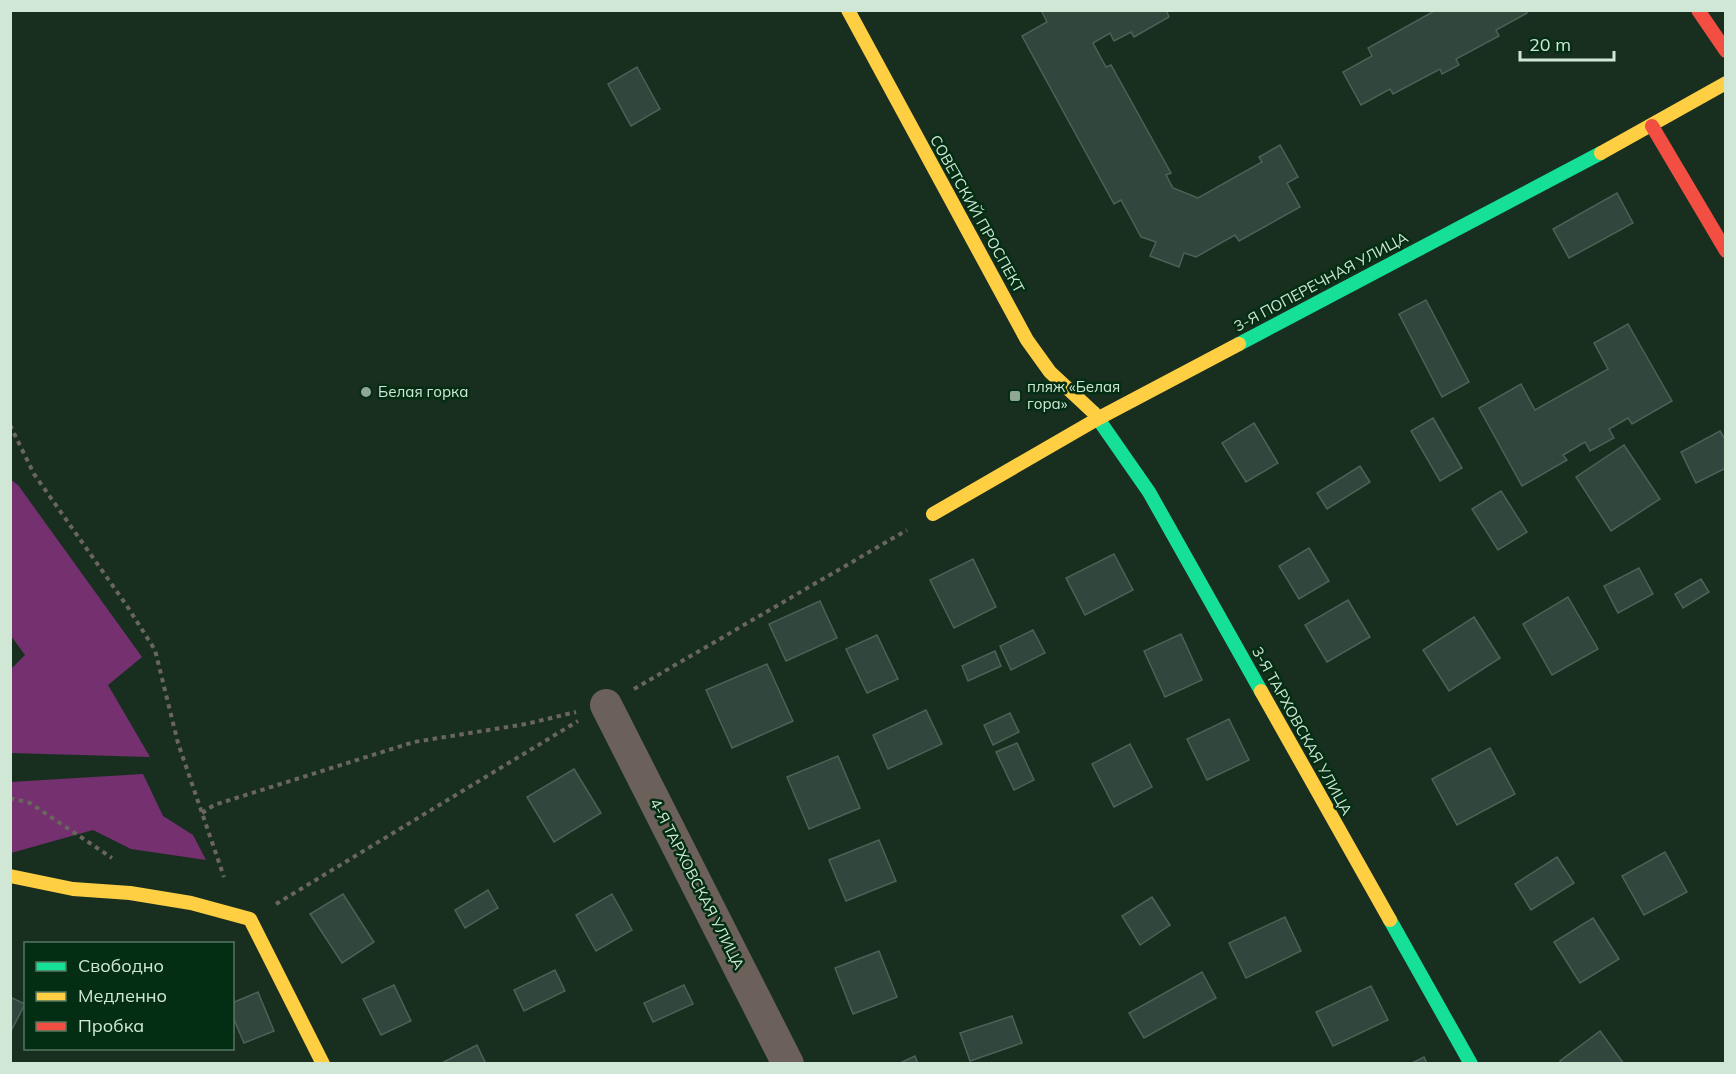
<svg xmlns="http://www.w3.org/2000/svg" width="1736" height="1074" viewBox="0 0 1736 1074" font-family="Mulish,sans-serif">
	<rect width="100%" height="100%" fill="#182f20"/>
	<!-- forest -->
	<g fill="#75306f">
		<path d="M10 479 18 485 142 657 108 685 150 757 11 753V669L25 655 11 636Z"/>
		<path d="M143 774 163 816 193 835 206 860 131 849 93 830 11 853V782Z"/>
	</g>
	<!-- building -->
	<g fill="#31473d" stroke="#4c6157" stroke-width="1.5">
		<path d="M1044 10H1170L1167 12 1169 17 1134 37 1131 32 1114 41 1110 33 1093 43 1106 67 1111 65 1171 173 1166 175 1173 188 1198 198 1262 162 1259 157 1280 145 1298 177 1287 183 1300 207 1239 241 1235 235 1196 257 1184 253 1179 267 1150 256 1156 242 1141 237 1121 200 1114 204 1022 36 1047 22 1042 12Z"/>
		<path d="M1436 10H1525L1527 13 1496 30 1499 36 1456 59 1459 65 1442 74 1440 69 1393 94 1390 89 1361 105 1343 72 1372 56 1368 48Z"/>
		<path d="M637 67 660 109 631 126 608 84Z"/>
		<path d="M1617 193 1633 223 1569 258 1553 229Z"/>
		<path d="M1426 300 1469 382 1442 397 1399 314Z"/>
		<path d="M1628 324 1672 401 1632 424 1628 418 1609 429 1614 438 1590 451 1585 442 1563 455 1567 460 1522 486 1479 408 1521 384 1535 410 1608 369 1594 343Z"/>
		<path d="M1433 418 1462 468 1440 481 1411 431Z"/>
		<path d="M1254 423 1278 463 1246 482 1222 443Z"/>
		<path d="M1720 431 1726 441V468L1696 483 1681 452Z"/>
		<path d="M1624 445 1660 499 1611 531 1576 477Z"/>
		<path d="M1360 466 1370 482 1327 509 1317 493Z"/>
		<path d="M1501 491 1527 532 1498 550 1472 509Z"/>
		<path d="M1309 548 1329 581 1299 599 1279 566Z"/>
		<path d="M1114 554 1133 590 1085 615 1066 578Z"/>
		<path d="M973 559 996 607 954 628 930 580Z"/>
		<path d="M1639 568 1653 594 1618 613 1604 586Z"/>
		<path d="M1701 579 1709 592 1683 608 1675 594Z"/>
		<path d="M1568 597 1598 649 1552 675 1523 624Z"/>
		<path d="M1348 600 1370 637 1327 662 1305 625Z"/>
		<path d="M820 601 837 638 786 661 769 624Z"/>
		<path d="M1474 617 1500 658 1449 691 1423 650Z"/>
		<path d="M1033 630 1045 653 1011 670 1000 646Z"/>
		<path d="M1181 634 1202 680 1165 697 1144 651Z"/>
		<path d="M877 635 898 679 867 693 846 649Z"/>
		<path d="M995 651 1001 666 968 681 962 666Z"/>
		<path d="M767 664 793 721 732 748 706 690Z"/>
		<path d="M926 710 942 744 888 769 873 735Z"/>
		<path d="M1010 713 1019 732 993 745 984 725Z"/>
		<path d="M1229 719 1249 760 1207 780 1187 739Z"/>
		<path d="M1017 743 1034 780 1014 790 996 752Z"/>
		<path d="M1130 744 1152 787 1114 807 1092 764Z"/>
		<path d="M1490 748 1515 794 1457 825 1432 779Z"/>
		<path d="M838 756 860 808 809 829 787 777Z"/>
		<path d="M574 769 601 813 554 842 527 797Z"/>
		<path d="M879 840 896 881 846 901 829 860Z"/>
		<path d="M1665 852 1687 892 1644 915 1622 876Z"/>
		<path d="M1557 857 1574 883 1531 910 1515 884Z"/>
		<path d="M488 890 498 908 465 928 455 910Z"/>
		<path d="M343 894 374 942 342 963 310 914Z"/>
		<path d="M612 894 632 930 596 951 576 915Z"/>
		<path d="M1152 897 1170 925 1140 945 1122 916Z"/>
		<path d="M1285 917 1301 951 1246 978 1229 943Z"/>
		<path d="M1593 918 1619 959 1580 983 1554 942Z"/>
		<path d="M879 951 897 997 853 1014 835 968Z"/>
		<path d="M555 970 565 991 524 1011 514 990Z"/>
		<path d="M1202 972 1216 998 1144 1038 1129 1013Z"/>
		<path d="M394 985 411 1021 381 1035 363 999Z"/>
		<path d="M684 985 693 1004 653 1022 644 1003Z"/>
		<path d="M1371 986 1388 1020 1333 1046 1316 1012Z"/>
		<path d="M258 992 274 1031 244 1043 232 1015V1003Z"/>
		<path d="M10 997 25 1004 10 1033Z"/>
		<path d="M1012 1016 1022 1043 970 1061 960 1033Z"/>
		<path d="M1600 1031 1624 1064H1562L1560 1061Z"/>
		<path d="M477 1045 486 1064H440Z"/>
		<path d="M915 1056 918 1064H898Z"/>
		<path d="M1424 1057 1427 1064H1410Z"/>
	</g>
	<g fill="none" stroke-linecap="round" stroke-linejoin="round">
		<!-- path -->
		<g stroke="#6a655d" stroke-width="4" stroke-dasharray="4.5 4.5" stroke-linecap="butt">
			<path d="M10 425 34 474 127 606 155 650 178 743 224 877"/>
			<path d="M634 689 907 530"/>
			<path d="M10 798 30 803 112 858"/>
			<path d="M202 813 214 805 414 742 526 724 576 712"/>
			<path d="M276 904 578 721"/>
		</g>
		<!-- street -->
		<path stroke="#6c615a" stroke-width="32" d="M606 705 788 1064"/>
		<!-- fast -->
		<g stroke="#16e098" stroke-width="14">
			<path d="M1239 344 1601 153"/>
			<path d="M1094 413 1149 492 1261 691"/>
			<path d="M1390 920 1471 1064"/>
		</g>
		<!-- slow -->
		<g stroke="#ffcf43" stroke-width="14">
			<path d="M848 10 1027 340 1050 372 1094 413"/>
			<path d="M1601 153 1726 83"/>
			<path d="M933 514 1099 418 1239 344"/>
			<path d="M1261 691 1390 920"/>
			<path d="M10 876 73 889 130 893 191 903 250 919 323 1064"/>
		</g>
		<!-- jam -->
		<g stroke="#f24e42" stroke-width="14">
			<path d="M1698 10 1726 51"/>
			<path d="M1652 126 1726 251"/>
		</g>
	</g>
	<!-- markers -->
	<g fill="#90a796" stroke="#032e14" stroke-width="2">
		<circle cx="366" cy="392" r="6"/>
		<rect x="1009" y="390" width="12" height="12" rx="3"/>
	</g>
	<g text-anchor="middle" stroke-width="5" stroke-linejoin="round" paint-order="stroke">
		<!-- street labels -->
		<g font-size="15" fill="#d1e7d5" stroke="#032e14">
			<text transform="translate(977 214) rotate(61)" y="5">СОВЕТСКИЙ ПРОСПЕКТ</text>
			<text transform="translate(1321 282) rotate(-28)" y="5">3-Я ПОПЕРЕЧНАЯ УЛИЦА</text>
			<text transform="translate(1302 731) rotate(61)" y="5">3-Я ТАРХОВСКАЯ УЛИЦА</text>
			<text transform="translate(697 884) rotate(63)" y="5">4-Я ТАРХОВСКАЯ УЛИЦА</text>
		</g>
		<!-- poi labels -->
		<g font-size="15" fill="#d1e7d5" stroke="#032e14" text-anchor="start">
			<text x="1027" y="392">пляж «Белая<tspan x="1027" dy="17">гора»</tspan></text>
			<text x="378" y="397">Белая горка</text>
		</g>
	</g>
	<!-- border -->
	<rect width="1736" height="1074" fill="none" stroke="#d1e7d5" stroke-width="24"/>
	<!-- legend -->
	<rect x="24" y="942" width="210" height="108" fill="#032e14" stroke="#557861" stroke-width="1.5"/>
	<rect x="36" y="962" width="30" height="9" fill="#16e098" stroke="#557861" stroke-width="1.5"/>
	<text x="78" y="972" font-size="18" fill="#d1e7d5">Свободно</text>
	<rect x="36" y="992" width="30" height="9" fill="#ffcf43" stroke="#557861" stroke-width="1.5"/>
	<text x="78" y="1002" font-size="18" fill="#d1e7d5">Медленно</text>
	<rect x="36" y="1022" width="30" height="9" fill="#f24e42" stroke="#557861" stroke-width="1.5"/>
	<text x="78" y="1032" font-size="18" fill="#d1e7d5">Пробка</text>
	<!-- scale -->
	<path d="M1520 51v9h94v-9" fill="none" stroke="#d1e7d5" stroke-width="3"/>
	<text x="1529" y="51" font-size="18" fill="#d1e7d5" stroke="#032e14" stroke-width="4.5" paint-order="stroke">20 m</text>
</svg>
